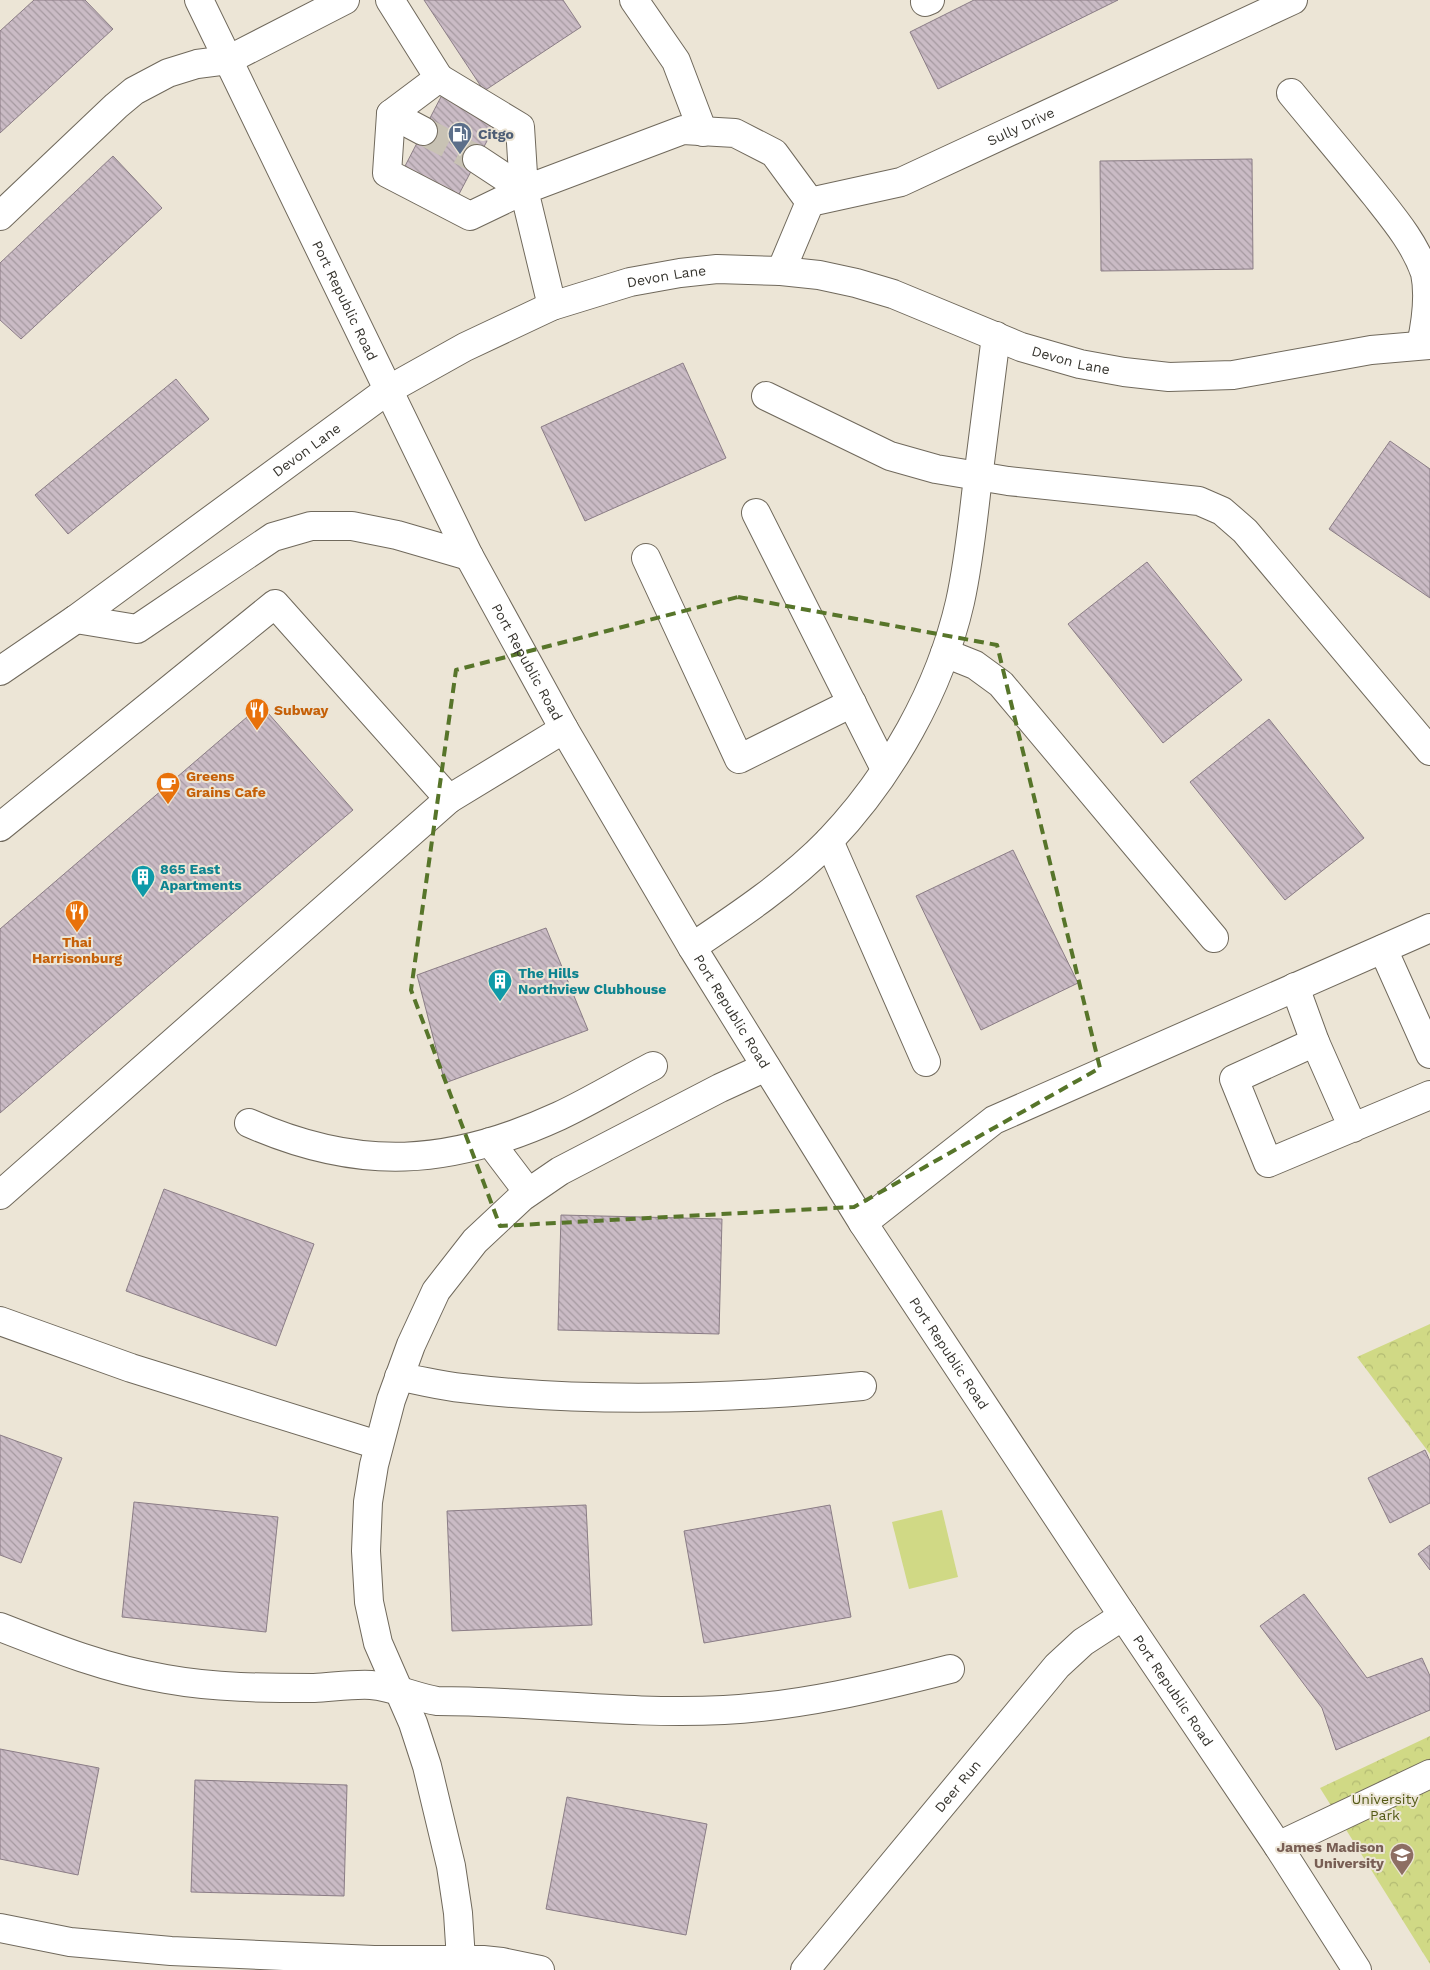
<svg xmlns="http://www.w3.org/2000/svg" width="1430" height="1970" viewBox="0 0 1430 1970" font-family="'Work Sans',sans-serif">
	<defs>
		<pattern id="park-crowns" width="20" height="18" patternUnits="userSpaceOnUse" patternTransform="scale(1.25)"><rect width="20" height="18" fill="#d0d985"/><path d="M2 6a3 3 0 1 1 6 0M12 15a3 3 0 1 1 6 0" fill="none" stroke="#b3bb73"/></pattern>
		<pattern id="building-back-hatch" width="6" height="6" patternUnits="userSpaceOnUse" patternTransform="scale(1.25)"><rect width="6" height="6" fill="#cabbc5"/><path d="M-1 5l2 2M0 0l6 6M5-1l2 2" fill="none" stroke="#a599a0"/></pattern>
	</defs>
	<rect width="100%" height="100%" fill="#ece5d6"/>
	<!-- green -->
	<path fill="#d0d985" d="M942 1510 958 1577 909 1589 892 1522Z"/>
	<!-- park -->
	<g fill="url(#park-crowns)">
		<path d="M1430 1324V1454L1357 1357Z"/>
		<path d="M1430 1736V1964L1320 1788Z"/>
	</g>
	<!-- building -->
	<g fill="url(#building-back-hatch)" stroke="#8b7d86">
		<path d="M34 0H85L113 29 0 133V31Z"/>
		<path d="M424 0H563L581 27 484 91Z"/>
		<path d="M974 0H1118L938 89 910 32Z"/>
		<path d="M443 93 497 122 458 196 404 168Z"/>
		<path d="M113 156 162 208 21 339 0 320V263Z"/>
		<path d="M1252 159 1253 269 1101 271 1100 161Z"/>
		<path d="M683 363 726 458 585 521 541 427Z"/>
		<path d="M176 379 209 419 68 534 35 495Z"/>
		<path d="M1390 441 1430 469V598L1329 529Z"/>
		<path d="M1147 562 1242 680 1163 743 1068 624Z"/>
		<path d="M261 705 353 810 0 1113V929Z"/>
		<path d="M1269 719 1364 838 1285 900 1190 782Z"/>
		<path d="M1013 850 1078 983 981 1030 916 896Z"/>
		<path d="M546 928 588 1030 445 1083 417 975Z"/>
		<path d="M164 1189 314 1244 276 1346 126 1291Z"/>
		<path d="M561 1215 722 1219 719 1334 558 1330Z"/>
		<path d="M0 1435 62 1458 21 1563 0 1555Z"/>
		<path d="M1425 1450 1430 1461V1503L1390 1523 1368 1478Z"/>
		<path d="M134 1502 278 1517 266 1632 122 1617Z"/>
		<path d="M586 1505 592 1625 452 1631 447 1511Z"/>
		<path d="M830 1505 851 1617 704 1643 684 1531Z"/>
		<path d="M1430 1545V1570L1418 1554Z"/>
		<path d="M1304 1594 1367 1678 1422 1658 1430 1676V1710L1336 1750 1322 1708 1260 1626Z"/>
		<path d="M0 1749 99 1768 78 1875 0 1859Z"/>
		<path d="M195 1780 347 1785 344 1896 191 1892Z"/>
		<path d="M567 1797 707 1824 686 1935 546 1909Z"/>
	</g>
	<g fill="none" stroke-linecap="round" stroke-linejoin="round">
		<!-- minor-tunnel -->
		<path stroke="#c8c2b4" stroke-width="28" stroke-dasharray="28 14" stroke-linecap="butt" d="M423 131 477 159"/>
		<defs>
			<g id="minor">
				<path d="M390 0 439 78"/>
				<path d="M634 0 676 61 703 132"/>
				<path d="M925 2 930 0"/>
				<path d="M1291 93C1319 127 1348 161 1376 196 1395 220 1415 244 1425 273 1430 297 1426 322 1421 345"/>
				<path d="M391 114 423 131"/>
				<path d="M477 159 524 190"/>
				<path d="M0 216 116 106 134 91 168 73 197 64 228 60 345 0"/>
				<path id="s1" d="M781 271 810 202 901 182 1293 0"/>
				<path d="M552 306 524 190 520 127 439 78 391 114 387 173 470 216 524 190 683 130 735 133 774 153 810 202"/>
				<path d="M766 396 890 456 936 469 1008 481 1199 501 1222 511 1245 531 1430 751"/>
				<path d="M756 513 885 769"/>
				<path d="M646 558 739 759 852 703"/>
				<path d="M945 653 975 665 1001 684 1214 938"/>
				<path id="s2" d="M0 671 76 619 388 390 465 347 552 306 630 282 680 273 717 269 781 271 819 275 856 283 893 294 1021 347 1080 364 1124 372 1169 377 1233 375 1371 350 1430 345"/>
				<path d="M0 827 275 604 449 799 564 729"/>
				<path d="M829 841 926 1062"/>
				<path d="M692 947C740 915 789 882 829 841 891 776 940 689 960 602 968 566 972 530 976 494 983 441 989 389 996 336"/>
				<path d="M1383 949 1430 1054"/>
				<path d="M1295 987 1315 1042"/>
				<path d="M249 1123C360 1172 450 1166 559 1116 591 1101 622 1082 653 1066"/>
				<path d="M1353 1128 1315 1042 1234 1079 1268 1163 1430 1095"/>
				<path d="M490 1142 528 1192"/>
				<path d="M0 1195 449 799"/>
				<path d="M863 1223 994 1120 1430 928"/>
				<path d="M0 1321 131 1368 378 1445"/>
				<path d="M399 1377C420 1380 441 1386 462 1388 595 1404 730 1399 862 1386"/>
				<path d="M0 1627C56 1649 107 1669 166 1679 216 1688 264 1688 314 1688 333 1687 353 1684 371 1685 394 1687 414 1697 437 1701 533 1701 628 1715 724 1710 801 1706 876 1688 950 1669"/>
				<path d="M1278 1846 1430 1774"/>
				<path d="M0 1928 70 1942 171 1951 374 1960H483L502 1962 540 1970"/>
				<path d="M461 1960 458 1913 451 1866 427 1766 413 1723 378 1643 369 1602 366 1551 368 1502 374 1465 391 1400 411 1345 436 1291 475 1241 522 1197 560 1171 720 1088 766 1067"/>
				<path id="s3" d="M805 1970 1057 1666 1083 1642 1123 1616"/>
			</g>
			<g id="major">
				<path id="s4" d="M199 0 469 556 564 729 692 947 863 1223 1123 1616 1278 1846 1357 1970"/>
				<path d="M76 619 137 629 273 537 311 526H352L397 535 469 556"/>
			</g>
		</defs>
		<!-- minor casing -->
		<use href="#minor" stroke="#70695c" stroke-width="30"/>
		<!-- major casing -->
		<use href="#major" stroke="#70695c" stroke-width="30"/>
		<!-- minor -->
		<use href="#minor" stroke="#fff" stroke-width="28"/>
		<!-- major -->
		<use href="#major" stroke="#fff" stroke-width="28"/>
	</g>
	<!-- marked area -->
	<path fill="none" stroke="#57752a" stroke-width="4" stroke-dasharray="10 6" stroke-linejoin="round" d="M738 597 997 645 1100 1068 854 1207 500 1226 411 990 456 670Z"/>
	<!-- icons -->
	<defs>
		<symbol id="fuel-pin" viewBox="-11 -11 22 30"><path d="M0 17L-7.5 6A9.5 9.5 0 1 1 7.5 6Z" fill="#5c6f8a" stroke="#ece5d6"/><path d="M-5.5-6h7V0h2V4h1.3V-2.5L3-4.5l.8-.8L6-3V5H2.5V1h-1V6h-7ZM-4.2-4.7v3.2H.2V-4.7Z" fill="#fff"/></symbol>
		<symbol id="restaurant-pin" viewBox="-11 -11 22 30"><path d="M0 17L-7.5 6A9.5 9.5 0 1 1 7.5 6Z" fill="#e8710a" stroke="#ece5d6"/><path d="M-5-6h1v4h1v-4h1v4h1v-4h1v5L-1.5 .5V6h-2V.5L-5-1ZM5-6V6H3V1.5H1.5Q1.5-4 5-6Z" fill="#fff"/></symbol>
		<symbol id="cafe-pin" viewBox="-11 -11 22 30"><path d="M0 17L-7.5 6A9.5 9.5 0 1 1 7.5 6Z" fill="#e8710a" stroke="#ece5d6"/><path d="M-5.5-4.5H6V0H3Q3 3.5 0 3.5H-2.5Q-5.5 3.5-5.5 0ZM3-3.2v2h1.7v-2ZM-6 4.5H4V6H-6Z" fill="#fff"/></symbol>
		<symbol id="building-pin" viewBox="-11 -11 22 30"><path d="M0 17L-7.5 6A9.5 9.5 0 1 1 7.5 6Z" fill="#0f9aa8" stroke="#ece5d6"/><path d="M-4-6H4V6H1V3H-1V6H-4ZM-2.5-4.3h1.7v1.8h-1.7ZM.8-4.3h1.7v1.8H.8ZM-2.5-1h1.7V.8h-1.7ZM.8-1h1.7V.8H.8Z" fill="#fff"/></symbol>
		<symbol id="university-pin" viewBox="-11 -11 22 30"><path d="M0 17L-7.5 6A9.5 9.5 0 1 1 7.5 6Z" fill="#8d6e63" stroke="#ece5d6"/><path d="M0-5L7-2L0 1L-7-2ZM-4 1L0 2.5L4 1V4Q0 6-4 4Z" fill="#fff"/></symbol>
	</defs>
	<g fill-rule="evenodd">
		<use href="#fuel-pin" x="446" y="120" width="28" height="38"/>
		<use href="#restaurant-pin" x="243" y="696" width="28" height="38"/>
		<use href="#cafe-pin" x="154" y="770" width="28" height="38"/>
		<use href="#building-pin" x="129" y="863" width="28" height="38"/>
		<use href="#restaurant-pin" x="63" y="898" width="28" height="38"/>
		<use href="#building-pin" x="486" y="967" width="28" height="38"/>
		<use href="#university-pin" x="1388" y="1841" width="28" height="38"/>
	</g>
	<g text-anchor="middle" stroke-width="4" stroke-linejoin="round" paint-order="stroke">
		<!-- street labels -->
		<g font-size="14" fill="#36342e" stroke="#ece5d6">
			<text dy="5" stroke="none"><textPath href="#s1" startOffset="300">Sully Drive</textPath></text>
			<text dy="5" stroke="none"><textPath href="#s2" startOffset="782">Devon Lane</textPath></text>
			<text dy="5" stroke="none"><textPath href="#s4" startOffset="334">Port Republic Road</textPath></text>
			<text dy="5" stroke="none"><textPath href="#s2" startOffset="1202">Devon Lane</textPath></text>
			<text dy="5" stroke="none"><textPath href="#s2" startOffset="378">Devon Lane</textPath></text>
			<text dy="5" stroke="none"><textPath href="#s4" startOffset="739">Port Republic Road</textPath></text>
			<text dy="5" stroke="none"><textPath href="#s4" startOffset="1144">Port Republic Road</textPath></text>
			<text dy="5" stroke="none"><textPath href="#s4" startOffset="1549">Port Republic Road</textPath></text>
			<text dy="5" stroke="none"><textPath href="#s4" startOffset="1954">Port Republic Road</textPath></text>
			<text dy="5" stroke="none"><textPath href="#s3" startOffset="239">Deer Run</textPath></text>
		</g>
		<!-- service labels -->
		<g font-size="14" font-weight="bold" fill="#4e5e75" stroke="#ece5d6" text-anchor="start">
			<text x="478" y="139">Citgo</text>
		</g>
		<!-- food labels -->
		<g font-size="14" font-weight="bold" fill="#c56008" stroke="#ece5d6" text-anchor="start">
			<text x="274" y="715">Subway</text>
			<text x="186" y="781">Greens<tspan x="186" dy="16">Grains Cafe</tspan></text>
			<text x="77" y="947" text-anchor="middle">Thai<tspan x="77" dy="16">Harrisonburg</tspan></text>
		</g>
		<!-- culture labels -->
		<g font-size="14" font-weight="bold" fill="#0d838f" stroke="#ece5d6" text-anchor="start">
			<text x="160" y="874">865 East<tspan x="160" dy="16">Apartments</tspan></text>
			<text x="518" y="978">The Hills<tspan x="518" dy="16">Northview Clubhouse</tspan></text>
		</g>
		<!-- park labels -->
		<g font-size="14" fill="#545a16" stroke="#ece5d6">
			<text x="1385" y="1804">University<tspan x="1385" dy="16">Park</tspan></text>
		</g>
		<!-- education labels -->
		<g font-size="14" font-weight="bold" fill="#785e54" stroke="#ece5d6" text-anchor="end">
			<text x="1384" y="1852">James Madison<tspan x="1384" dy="16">University</tspan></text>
		</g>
	</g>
</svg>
